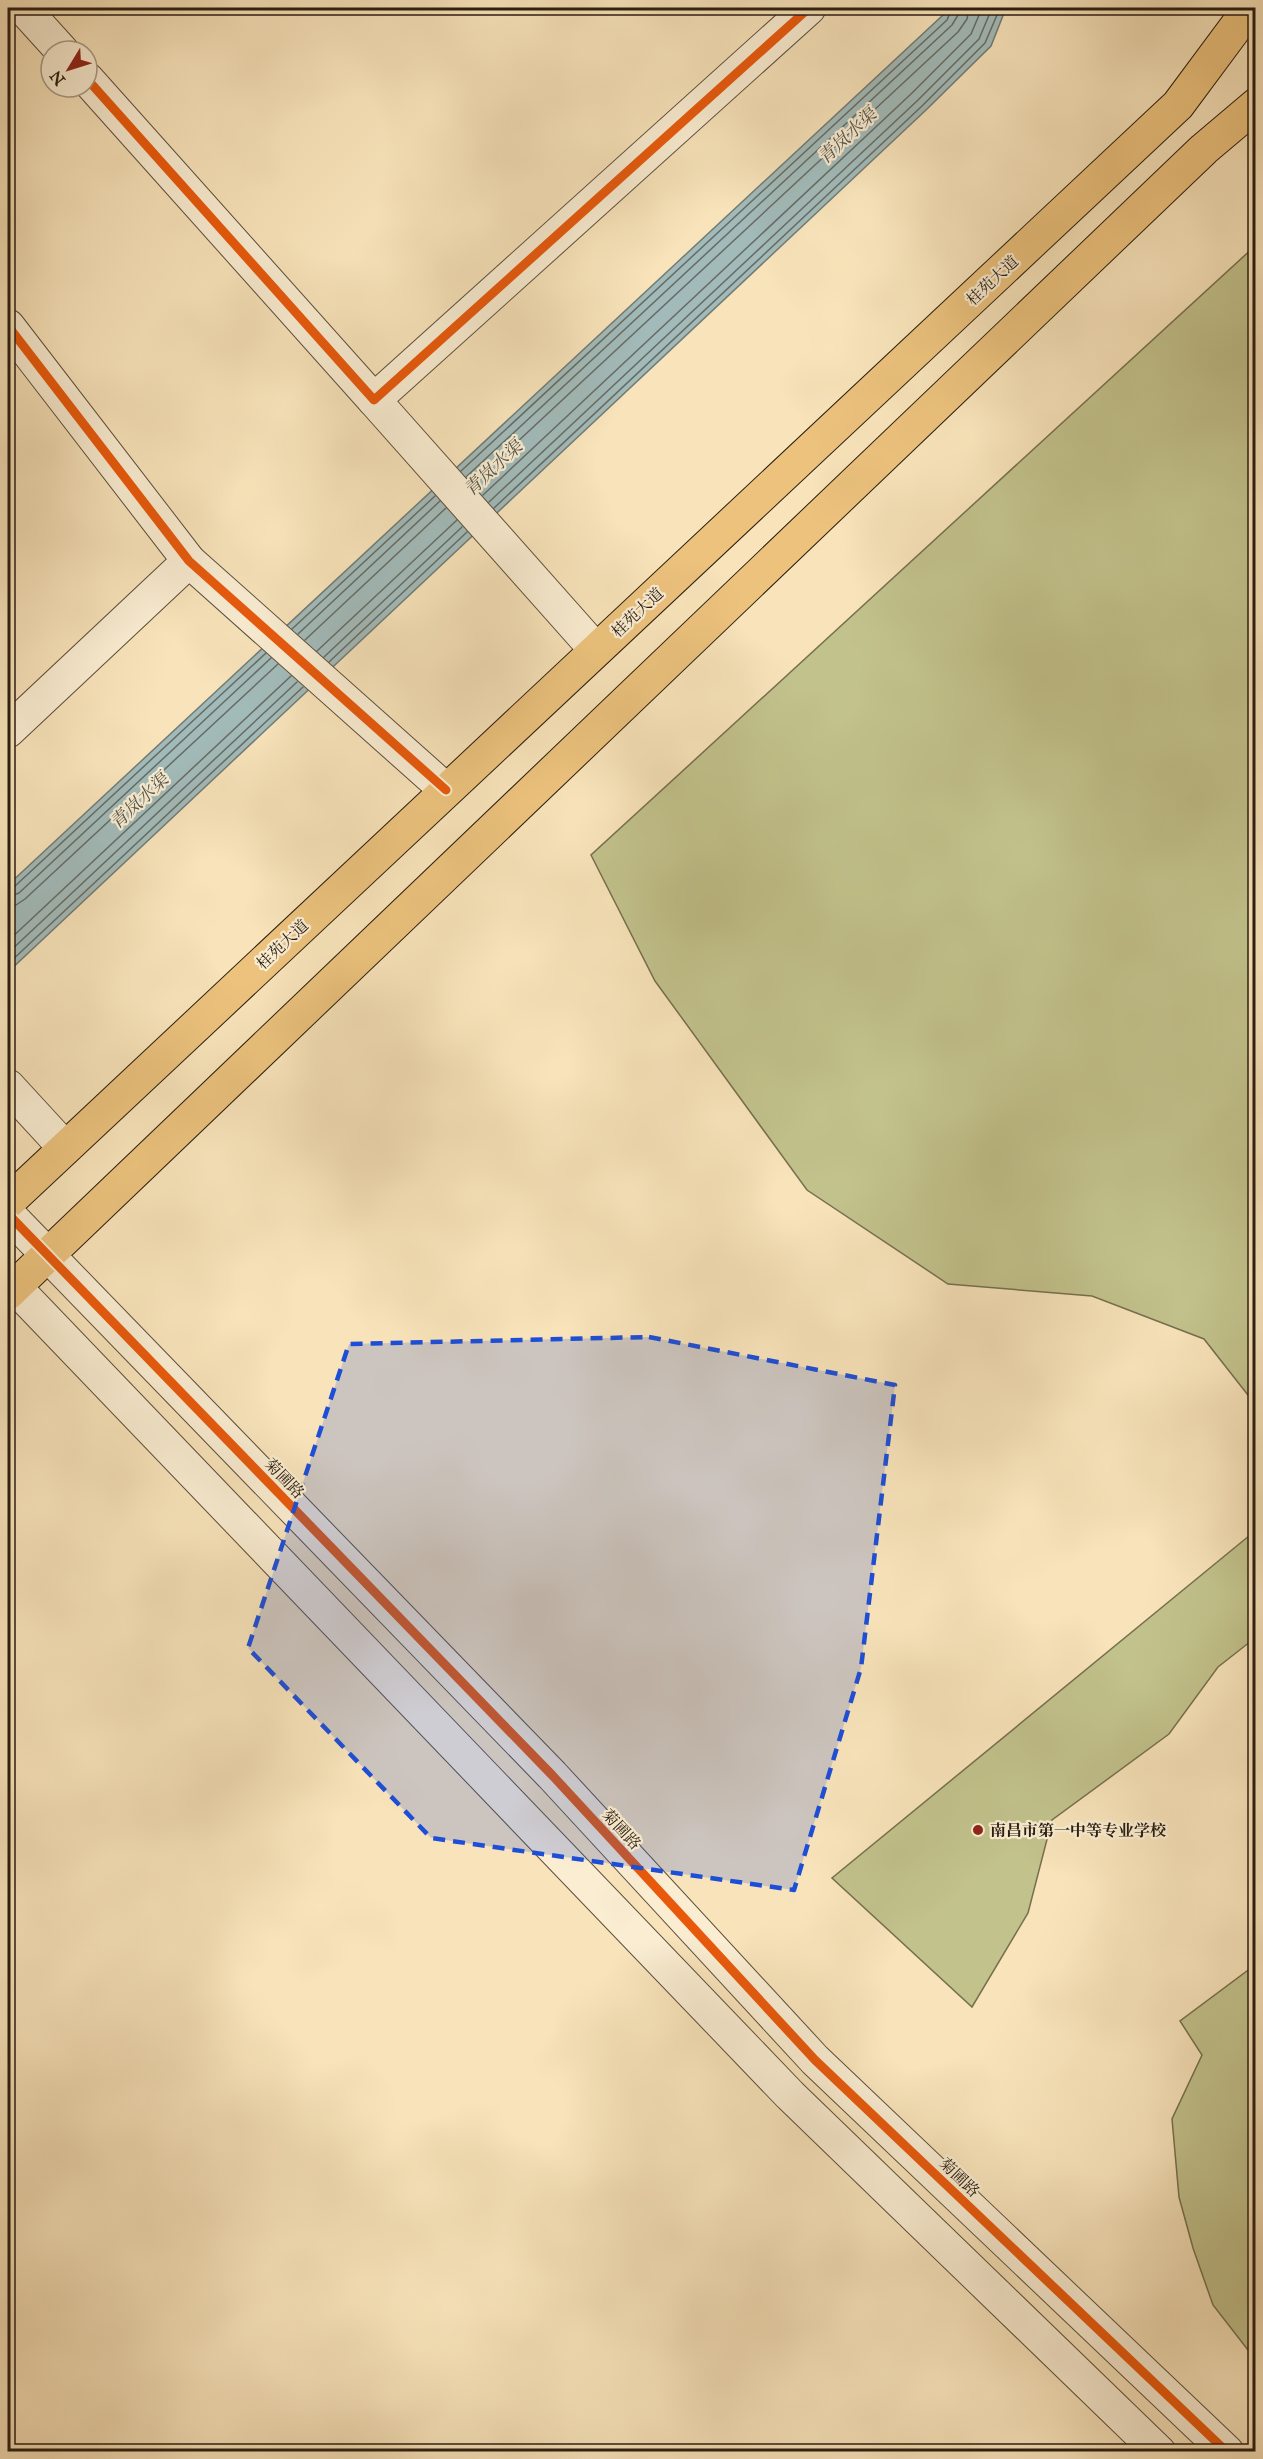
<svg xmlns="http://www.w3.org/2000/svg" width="1263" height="2459" viewBox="0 0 1263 2459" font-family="'IM FELL Great Primer','Noto Serif SC',serif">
	<rect width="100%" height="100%" fill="#f8e3ba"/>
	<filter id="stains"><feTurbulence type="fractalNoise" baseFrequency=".00333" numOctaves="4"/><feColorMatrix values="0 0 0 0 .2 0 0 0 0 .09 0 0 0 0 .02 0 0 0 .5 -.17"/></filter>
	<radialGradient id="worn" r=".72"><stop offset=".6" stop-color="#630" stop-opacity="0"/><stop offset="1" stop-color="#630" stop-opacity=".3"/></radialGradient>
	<!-- green -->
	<g fill="#c2c28c" stroke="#76704e" stroke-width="1.5">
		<path d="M1255 246V1404L1204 1339 1092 1296 948 1284 807 1190 655 981 591 855Z"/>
		<path d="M1255 1531V1638L1218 1667 1169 1734 1052 1820 1028 1913 972 2007 832 1878Z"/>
		<path d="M1255 1965V2359L1213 2305 1193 2248 1179 2197 1172 2119 1202 2055 1180 2021Z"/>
	</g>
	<!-- water -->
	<path fill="#a2bbba" stroke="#727c76" stroke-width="1.5" d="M947 8H1006L991 46 926 110 8 972V885L943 15Z"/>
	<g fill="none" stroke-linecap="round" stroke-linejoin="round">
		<!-- shore -->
		<g stroke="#666c65" stroke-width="1.5">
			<path d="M461 471 947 20 952 8"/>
			<path d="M466 477 952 25 958 15 960 8"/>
			<path d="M472 484 958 32 967 19 969 8"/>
			<path d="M483 495 911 94 971 34 982 8"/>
			<path d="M489 502 917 101 979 39 992 8"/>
			<path d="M494 508 922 106 985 43 1000 8"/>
			<path d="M292 629 435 496"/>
			<path d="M298 634 440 501"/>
			<path d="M305 640 446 508"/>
			<path d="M317 651 457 520"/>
			<path d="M324 657 462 527"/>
			<path d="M329 662 467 532"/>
			<path d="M8 889 14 887 266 653"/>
			<path d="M8 897 19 893 271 658"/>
			<path d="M8 906 16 905 25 899 278 664"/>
			<path d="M8 941 291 676"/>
			<path d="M8 953 297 682"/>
			<path d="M8 964 303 687"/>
		</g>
		<defs>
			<g id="minor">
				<path d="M23 8 62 51"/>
				<path d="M87 79 374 400 809 8"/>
				<path d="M8 326 189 561 446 790"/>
				<path d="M374 400 596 650"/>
				<path d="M8 731 189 561"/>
				<path d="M8 1086 65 1148"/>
				<path d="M8 1214 552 1775 815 2060 1227 2452"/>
				<path d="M8 1280 790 2095 1159 2452"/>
			</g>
			<g id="major">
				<path d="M8 1202 1178 105 1250 8"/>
				<path d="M8 1293 1204 149 1256 105"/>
			</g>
		</defs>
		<!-- minor casing -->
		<use href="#minor" stroke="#5d4e3a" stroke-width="35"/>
		<!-- major casing -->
		<use href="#major" stroke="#291d10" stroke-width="35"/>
		<!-- minor -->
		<use href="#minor" stroke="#faedd2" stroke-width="33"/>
		<!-- major -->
		<use href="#major" stroke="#ecc27d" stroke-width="33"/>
		<defs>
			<g id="cycleway">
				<path d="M87 79 374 400 809 8"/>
				<path d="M8 326 189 561 446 790"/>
				<path d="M8 1214 552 1775 815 2060 1227 2452"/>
			</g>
		</defs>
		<!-- cycleway casing -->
		<use href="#cycleway" stroke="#faedd2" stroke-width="13"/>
		<!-- cycleway -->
		<use href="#cycleway" stroke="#e8590c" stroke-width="9"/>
	</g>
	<!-- marked area -->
	<path fill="#1d4ed8" fill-opacity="0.2" stroke="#1d4ed8" stroke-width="4.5" stroke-dasharray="12 8" stroke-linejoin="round" d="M649 1337 895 1385 861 1668 794 1890 431 1838 248 1648 349 1344Z"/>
	<!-- markers -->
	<circle fill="#8f2418" stroke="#faedd2" stroke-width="2" cx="978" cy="1830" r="6"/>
	<g text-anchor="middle" stroke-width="4.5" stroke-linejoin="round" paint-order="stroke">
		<!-- street labels -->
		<g font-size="16" fill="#291d10" stroke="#faedd2">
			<text transform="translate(992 280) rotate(-43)" y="6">桂苑大道</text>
			<text transform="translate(637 612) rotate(-43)" y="6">桂苑大道</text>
			<text transform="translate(282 944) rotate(-43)" y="6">桂苑大道</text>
			<text transform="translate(285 1478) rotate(46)" y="6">菊圃路</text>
			<text transform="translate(622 1829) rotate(47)" y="6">菊圃路</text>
			<text transform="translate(960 2177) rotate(44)" y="6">菊圃路</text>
		</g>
		<!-- poi labels -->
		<g font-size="16" font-weight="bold" fill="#291d10" stroke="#faedd2" text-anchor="start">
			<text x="990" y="1836">南昌市第一中等专业学校</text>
		</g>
		<!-- water labels -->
		<g font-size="18" font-style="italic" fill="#53544c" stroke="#faedd2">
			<text transform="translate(847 136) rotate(-43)" y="6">青岚水渠</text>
			<text transform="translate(493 468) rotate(-43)" y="6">青岚水渠</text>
			<text transform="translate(139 801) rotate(-43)" y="6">青岚水渠</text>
		</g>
	</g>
	<!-- margin -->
	<rect width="1263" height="2459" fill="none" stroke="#f8e3ba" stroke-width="30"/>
	<rect x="9" y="9" width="1245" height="2441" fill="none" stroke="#291d10" stroke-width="3"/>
	<rect x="15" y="15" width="1233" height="2429" fill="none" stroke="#291d10" stroke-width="1.5"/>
	<!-- north arrow -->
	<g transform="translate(69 69) rotate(232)"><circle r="28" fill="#faedd2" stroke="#a69a84" stroke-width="1.5"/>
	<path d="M0-4.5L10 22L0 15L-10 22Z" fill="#8f2418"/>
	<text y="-9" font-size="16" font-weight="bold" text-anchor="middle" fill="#291d10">N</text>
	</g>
	<rect width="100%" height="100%" filter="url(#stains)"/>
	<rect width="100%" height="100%" fill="url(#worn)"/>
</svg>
